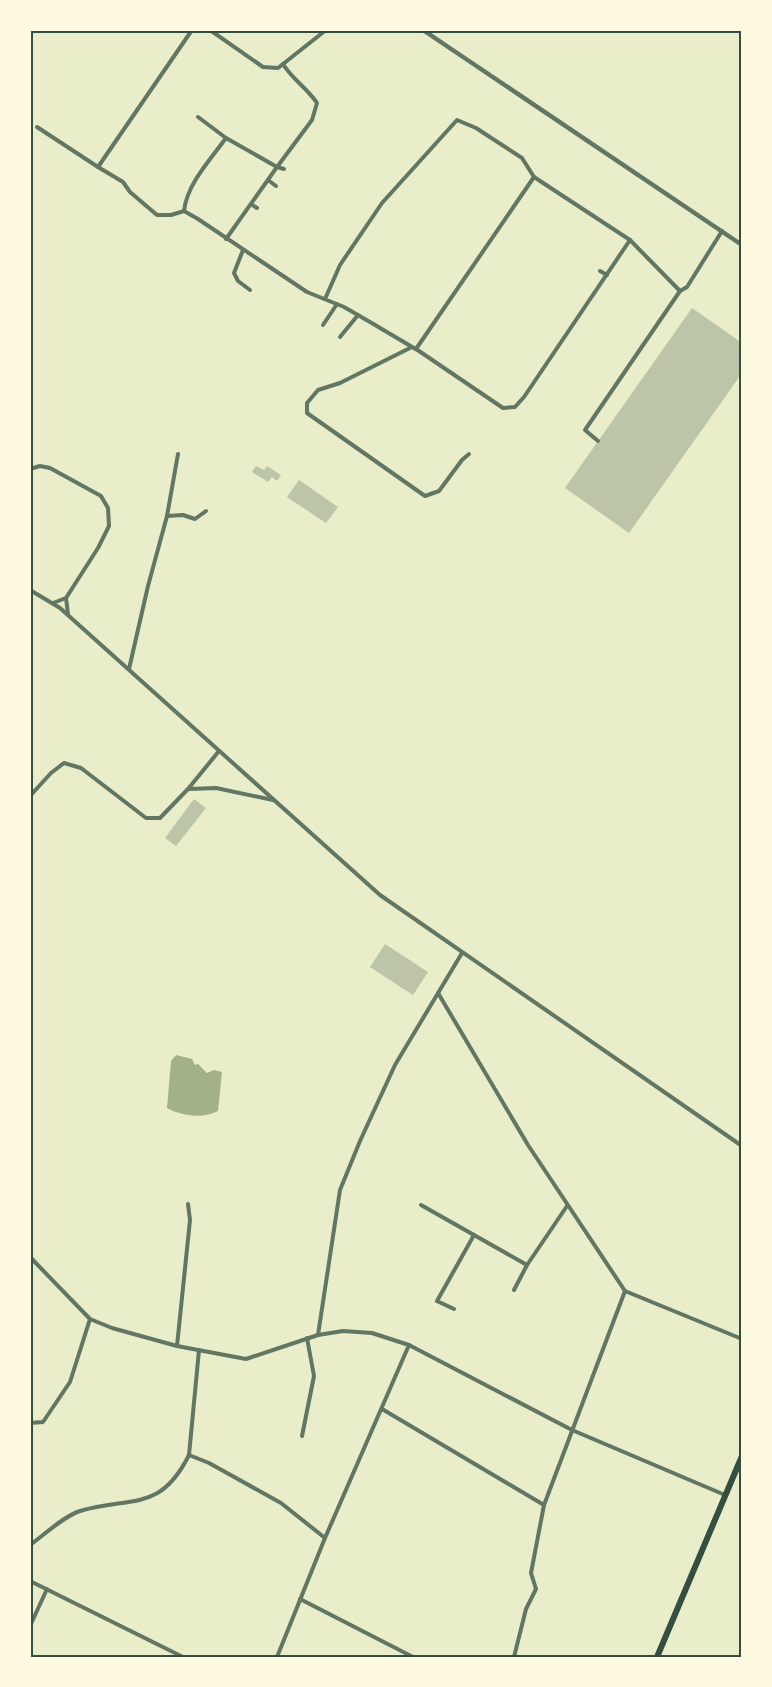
<svg xmlns="http://www.w3.org/2000/svg" width="772" height="1687" viewBox="0 0 772 1687" font-family="'Roboto Serif',serif">
	<rect width="100%" height="100%" fill="#e9edc9"/>
	<!-- water -->
	<path fill="#a3b18a" d="M176 1055 192 1059 195 1065 198 1064 207 1073 214 1070 222 1072 218 1111C204 1119 181 1116 167 1108L171 1061Z"/>
	<!-- building -->
	<g fill="#bcc5a7">
		<path d="M692 308 742 343V373L629 533 565 488Z"/>
		<path d="M256 466 264 470 267 466 281 475 277 481 272 477 268 482 252 472Z"/>
		<path d="M299 480 338 507 326 523 287 497Z"/>
		<path d="M194 799 206 808 176 846 165 838Z"/>
		<path d="M385 944 428 972 413 995 370 967Z"/>
	</g>
	<g fill="none" stroke-linecap="round" stroke-linejoin="round">
		<!-- minor -->
		<g stroke="#617663" stroke-width="4">
			<path d="M210 30 263 67 278 68 326 30"/>
			<path d="M198 117 226 138 277 167 312 120 317 103C307 88 292 79 283 64"/>
			<path d="M37 127 98 167 192 30"/>
			<path d="M98 167 123 182 130 192 157 215H171L184 211 198 219 307 292 344 307 370 322 419 351 503 408 515 407 524 397 630 240 680 291 687 287 722 231"/>
			<path d="M268 180 276 186"/>
			<path d="M251 204 257 208"/>
			<path d="M184 211C187 184 210 160 226 138"/>
			<path d="M226 239 277 167 284 169"/>
			<path d="M243 250 234 273 238 281 250 290"/>
			<path d="M600 271 607 275"/>
			<path d="M325 299 340 265 382 203 457 120 476 128 522 158 534 177"/>
			<path d="M323 325 337 304"/>
			<path d="M340 337 358 315"/>
			<path d="M412 347 340 383 318 390 307 403V413L425 496 439 491 462 460 469 454"/>
			<path d="M416 349 534 177 630 240"/>
			<path d="M598 441 585 430 680 291"/>
			<path d="M30 469 40 466 50 468 101 496 108 508 109 526 98 548 66 598 68 614"/>
			<path d="M167 516 183 515 195 519 206 511"/>
			<path d="M30 590 60 608 380 895 742 1146"/>
			<path d="M53 603 66 598"/>
			<path d="M129 669 148 586 167 516 178 454"/>
			<path d="M189 789 216 788 273 800"/>
			<path d="M30 796 51 773 64 763 81 768 146 818H160L188 789 219 751"/>
			<path d="M438 993 528 1145 625 1291 742 1339"/>
			<path d="M421 1205 527 1265"/>
			<path d="M30 1257 90 1319 112 1328 177 1346 246 1359 318 1335 343 1331 372 1333 409 1345 572 1430 725 1495"/>
			<path d="M514 1290 527 1265 567 1206"/>
			<path d="M454 1309 437 1301 474 1235"/>
			<path d="M318 1335 340 1190 360 1141 395 1065 462 953"/>
			<path d="M177 1346 190 1220 188 1204"/>
			<path d="M199 1350 189 1455 209 1463 281 1503 325 1538"/>
			<path d="M382 1409 544 1505"/>
			<path d="M30 1423 43 1422 70 1382 90 1319"/>
			<path d="M302 1436 314 1376 307 1338"/>
			<path d="M30 1545C44 1535 64 1516 80 1511 131 1496 160 1513 189 1455"/>
			<path d="M30 1581 183 1657"/>
			<path d="M300 1599 413 1657"/>
			<path d="M30 1626 47 1589"/>
			<path d="M277 1657 325 1538 409 1345"/>
			<path d="M514 1657 526 1609 536 1589 531 1573 544 1505 625 1291"/>
		</g>
		<!-- tertiary -->
		<path stroke="#617663" stroke-width="4.5" d="M423 30 742 245"/>
		<!-- primary -->
		<path stroke="#344e41" stroke-width="6" d="M657 1657 742 1456"/>
	</g>
	<!-- border -->
	<rect width="772" height="1687" fill="none" stroke="#fefae0" stroke-width="63"/>
	<rect x="32" y="32" width="708" height="1624" fill="none" stroke="#344e41" stroke-width="2"/>
</svg>
